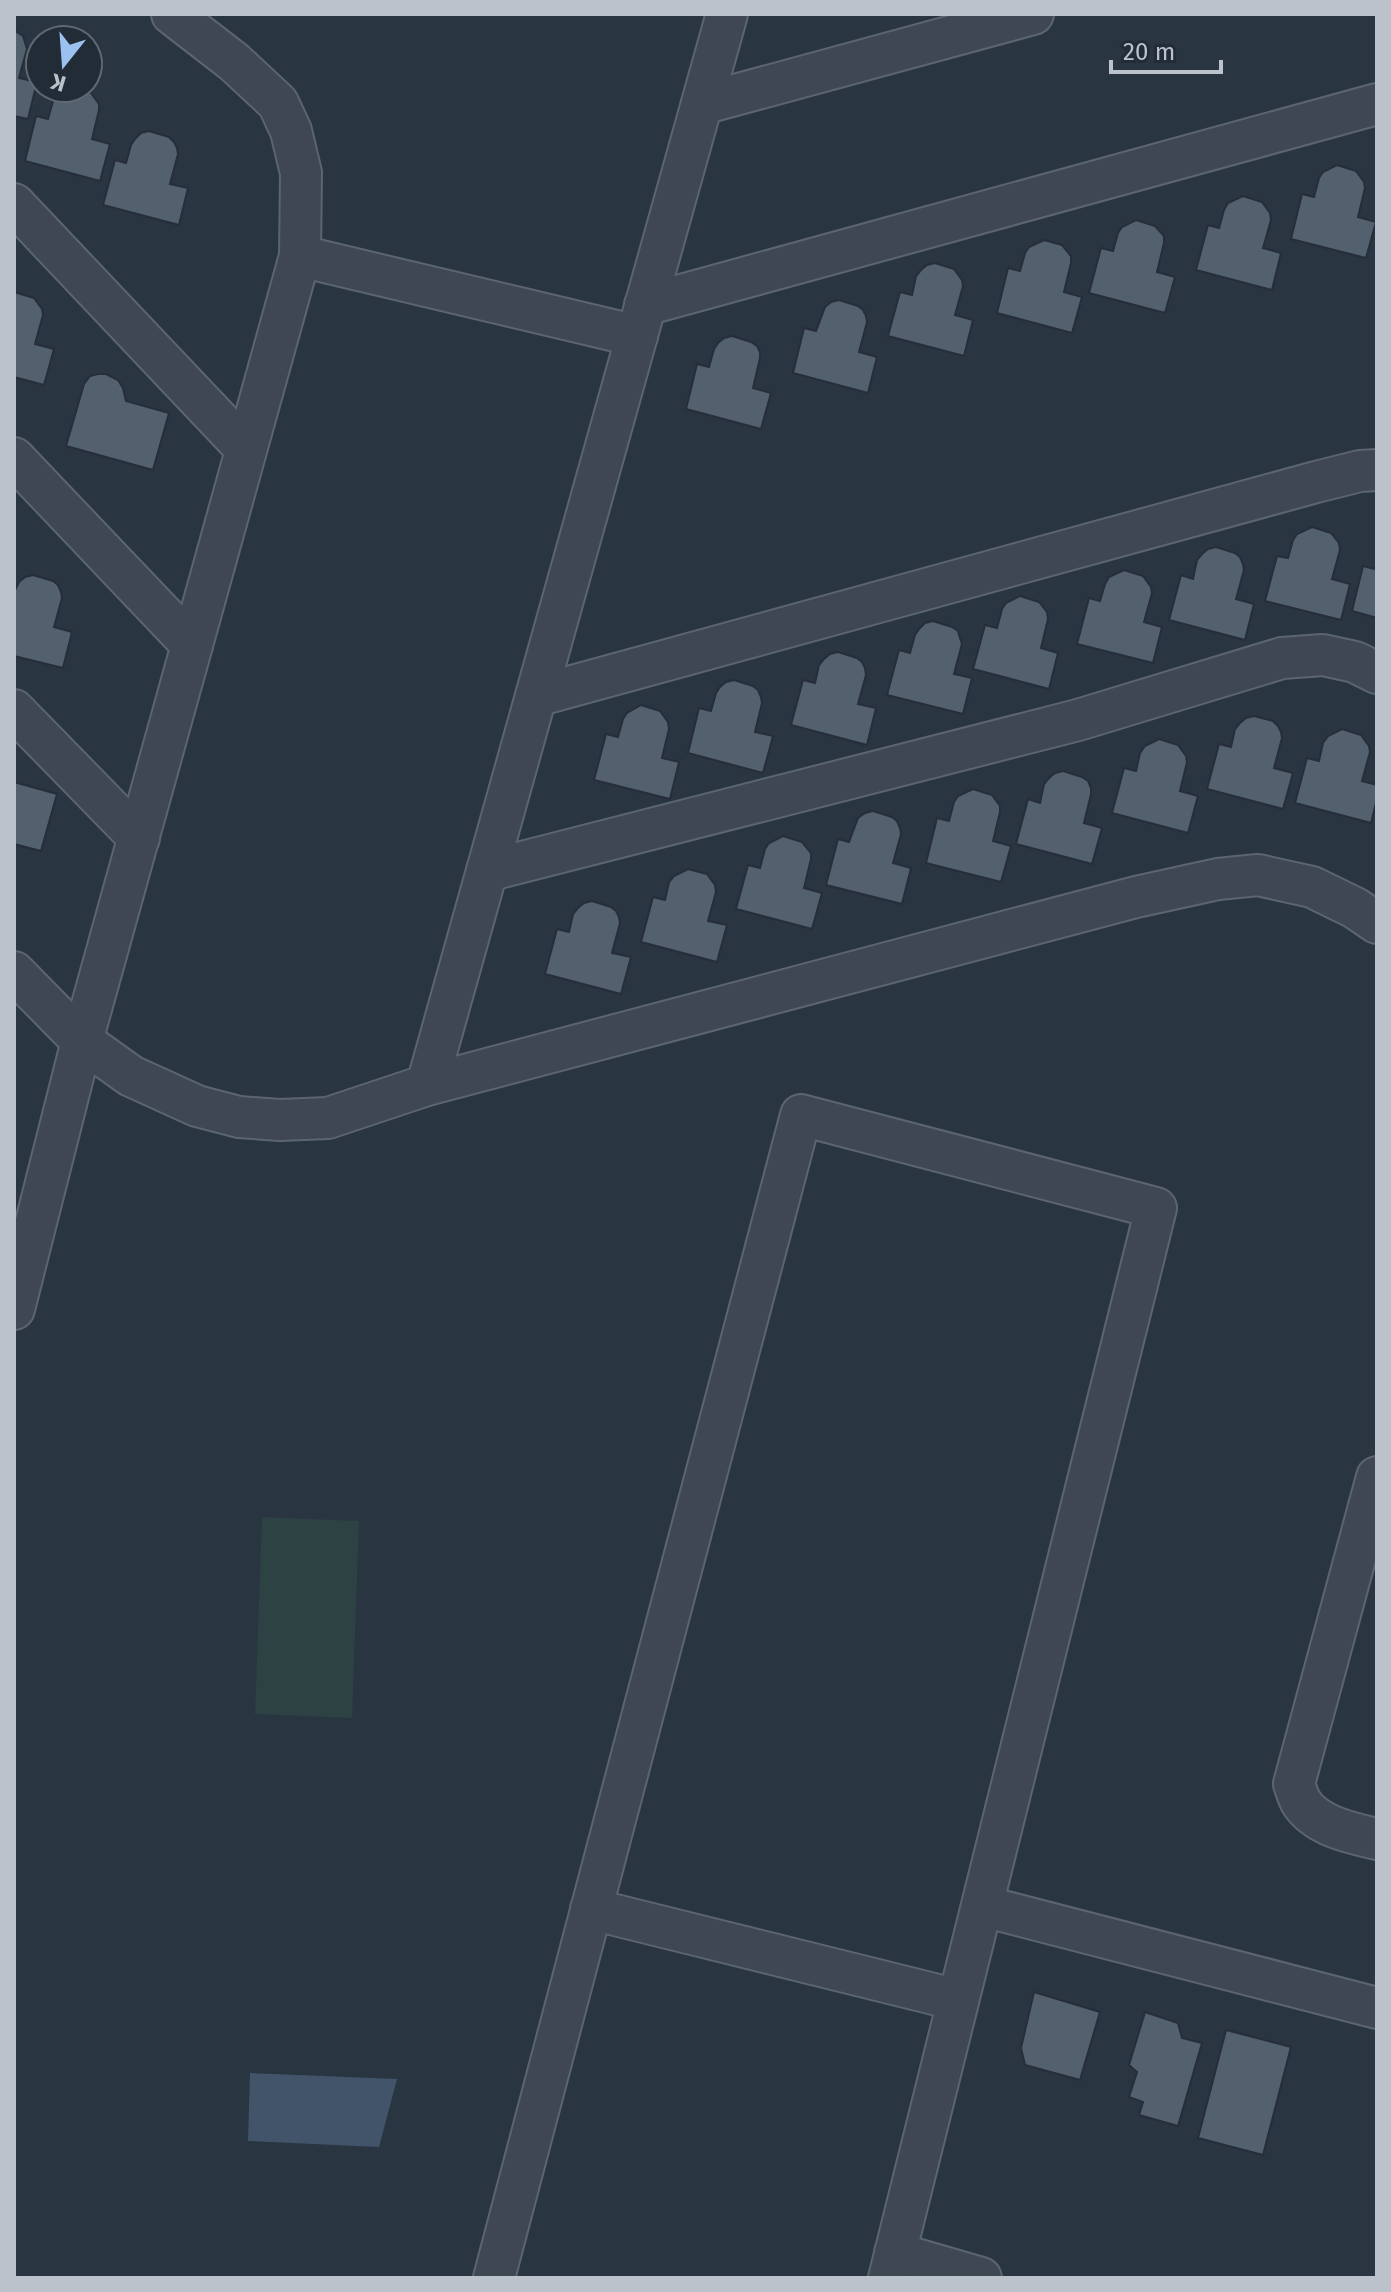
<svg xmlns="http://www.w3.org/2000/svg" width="1391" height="2292" viewBox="0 0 1391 2292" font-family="'Fira Sans',sans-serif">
	<rect width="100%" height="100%" fill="#2a3542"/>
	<!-- grass -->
	<path fill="#2c4243" d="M262 1517 359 1521 352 1718 255 1714Z"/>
	<!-- water -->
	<path fill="#415469" d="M250 2073 397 2079 379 2147 248 2141Z"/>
	<!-- building -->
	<g fill="#53606d" stroke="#252e39" stroke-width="2">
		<path d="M14 30 23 36 27 49 19 78 37 82 28 119 14 116Z"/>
		<path d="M74 88 91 93 99 104V110L92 139 110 144 100 181 25 161 36 116 48 119 53 101 57 94 63 90Z"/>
		<path d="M149 131 169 137 174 142 177 148 178 154 170 184 188 188 179 225 103 205 115 160 126 163 131 145 135 139 141 133Z"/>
		<path d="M1337 165 1356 171 1364 182 1365 188 1358 217 1376 222 1366 258 1291 239 1302 194 1314 197 1319 178 1323 172Z"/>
		<path d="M1243 196 1262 202 1270 213 1271 220 1263 248 1281 253 1272 290 1196 270 1208 225 1219 228 1224 210 1228 203Z"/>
		<path d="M1136 220 1155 226 1164 236V243L1157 272 1175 277 1165 313 1089 293 1101 248 1113 251 1118 233 1122 227Z"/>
		<path d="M1044 240 1062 245 1071 256V263L1064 292 1082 297 1072 333 997 313 1008 268 1020 271 1025 253 1029 247Z"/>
		<path d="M935 263 954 269 962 280 963 286 955 315 973 320 964 356 888 336 900 292 912 295 916 276 921 270 927 265Z"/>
		<path d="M14 292 34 298 42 309 43 315 35 344 54 349 44 385 14 377Z"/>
		<path d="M839 300 858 306 863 310 866 316 867 322 859 352 877 357 868 393 793 373 804 328 816 331 825 307 831 302Z"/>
		<path d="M732 336 751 342 757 346 760 352V358L753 388 771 393 761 429 686 409 697 364 709 367 714 349 718 343 724 338Z"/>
		<path d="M98 374H106L118 380 123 388 126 401 169 413 153 470 66 446 84 384 90 376Z"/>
		<path d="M1312 527 1331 533 1339 543 1340 550 1332 579 1350 584 1341 620 1265 601 1277 556 1288 558 1293 540 1297 534Z"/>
		<path d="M1216 547 1235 553 1240 557 1243 564 1244 570 1236 599 1254 604 1245 640 1169 620 1181 575 1193 579 1197 560 1202 554 1208 549Z"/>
		<path d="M1377 562V618L1352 611 1363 566 1375 569Z"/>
		<path d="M1124 570 1143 576 1151 587 1152 593 1144 622 1162 627 1153 663 1077 644 1089 598 1100 601 1105 584 1109 577Z"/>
		<path d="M33 575 53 581 58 585 61 592 62 598 54 627 72 632 63 668 14 656V592L19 582 25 577Z"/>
		<path d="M1020 596 1039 602 1047 612 1048 619 1041 648 1058 653 1049 689 973 669 985 625 997 628 1002 609 1006 603Z"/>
		<path d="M933 621 952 627 958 631 960 638 962 644 954 674 972 678 963 714 887 695 899 650 910 653 915 635 919 629 925 623Z"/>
		<path d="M838 652 857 658 862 662 865 668 866 675 858 704 876 708 867 745 791 725 803 680 815 683 819 665 824 659 830 654Z"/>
		<path d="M734 680 753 686 758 690 761 697 762 703 755 732 773 736 763 773 688 753 699 708 711 711 716 693 720 687 726 682Z"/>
		<path d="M641 705 660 711 668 722 669 729 662 758 679 762 670 799 594 780 606 734 618 737 623 719 627 713Z"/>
		<path d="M1254 716 1273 721 1278 726 1281 732 1282 738 1274 768 1293 773 1283 809 1207 789 1219 744 1231 747 1235 729 1240 723 1246 718Z"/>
		<path d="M1342 729 1361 735 1369 746 1370 752 1362 781 1377 785V799L1371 823 1295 803 1307 758 1319 761 1323 743 1328 736Z"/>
		<path d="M1159 739 1178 745 1186 756 1187 762 1180 791 1198 796 1188 833 1112 813 1124 768 1136 771 1140 753 1145 746Z"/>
		<path d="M1063 771 1082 777 1088 781 1091 788V794L1084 823 1102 828 1092 864 1016 844 1028 799 1040 803 1044 784 1049 778 1055 773Z"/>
		<path d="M14 782 57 794 41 851 14 844Z"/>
		<path d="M973 789 992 795 1000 806V812L993 841 1011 846 1001 882 926 863 937 818 949 821 954 802 958 796Z"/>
		<path d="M873 811 892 817 897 821 900 828 901 834 893 863 911 868 902 904 826 885 838 839 849 842 858 818 865 813Z"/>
		<path d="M783 836 802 842 811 853V859L804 888 822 893 812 929 736 909 748 865 760 868 765 849 769 843Z"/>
		<path d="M688 869 707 874 715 885 716 892 708 921 727 925 717 962 641 942 653 897 665 900 669 882 674 876Z"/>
		<path d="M592 901 611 907 616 911 619 917 620 923 612 953 631 957 621 994 545 974 557 929 569 932 573 914 578 908 584 903Z"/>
		<path d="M1034 1992 1100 2012 1080 2080 1025 2065 1021 2048Z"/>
		<path d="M1145 2012 1178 2023 1182 2038 1202 2043 1178 2126 1139 2115 1143 2102 1129 2097 1137 2072 1129 2065Z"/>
		<path d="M1226 2030 1291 2047 1263 2155 1198 2138Z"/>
	</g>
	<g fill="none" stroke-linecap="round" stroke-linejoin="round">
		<defs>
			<g id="minor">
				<path d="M702 104 1033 14"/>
				<path d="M14 204 246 449"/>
				<path d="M300 256 637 336"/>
				<path d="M645 305 1377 104"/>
				<path d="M14 458 192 645"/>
				<path d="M536 696 1316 482 1360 471 1377 470"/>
				<path d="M14 710 139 838"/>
				<path d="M487 871 1078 720 1282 658 1323 655 1355 662 1377 673"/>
				<path d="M14 972 82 1041 131 1076 197 1106 239 1117 280 1120 328 1118 427 1085 1136 897 1218 879 1258 875 1312 887 1355 908 1377 923"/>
				<path d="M427 1085 727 14"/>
				<path d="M14 1309 82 1041 300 256 301 173 291 131 278 103 234 62 172 14"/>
				<path d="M1377 1477 1294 1784C1296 1789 1298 1797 1301 1802 1316 1826 1351 1833 1377 1839"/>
				<path d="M983 1906 1377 2008"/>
				<path d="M591 1909 958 2000"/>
				<path d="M895 2253 981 2278"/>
				<path d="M494 2278 801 1115 1156 1208 889 2278"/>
			</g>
		</defs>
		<!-- minor casing -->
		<use href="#minor" stroke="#5c656f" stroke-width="44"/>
		<!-- minor -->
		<use href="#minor" stroke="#3e4752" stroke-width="40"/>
	</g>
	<!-- border -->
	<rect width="1391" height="2292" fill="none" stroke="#bbc2cc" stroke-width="32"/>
	<!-- north arrow -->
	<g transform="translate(64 64) rotate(197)"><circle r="38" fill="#222c37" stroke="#5f6873" stroke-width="2"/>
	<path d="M0-6L14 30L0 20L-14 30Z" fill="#9bc1f1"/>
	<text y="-12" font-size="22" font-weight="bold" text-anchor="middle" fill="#bbc2cc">K</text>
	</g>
	<!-- scale -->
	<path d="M1111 60v12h110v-12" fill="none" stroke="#bbc2cc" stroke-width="4"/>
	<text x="1123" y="60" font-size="24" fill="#bbc2cc" stroke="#222c37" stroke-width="6" paint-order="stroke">20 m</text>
</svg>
